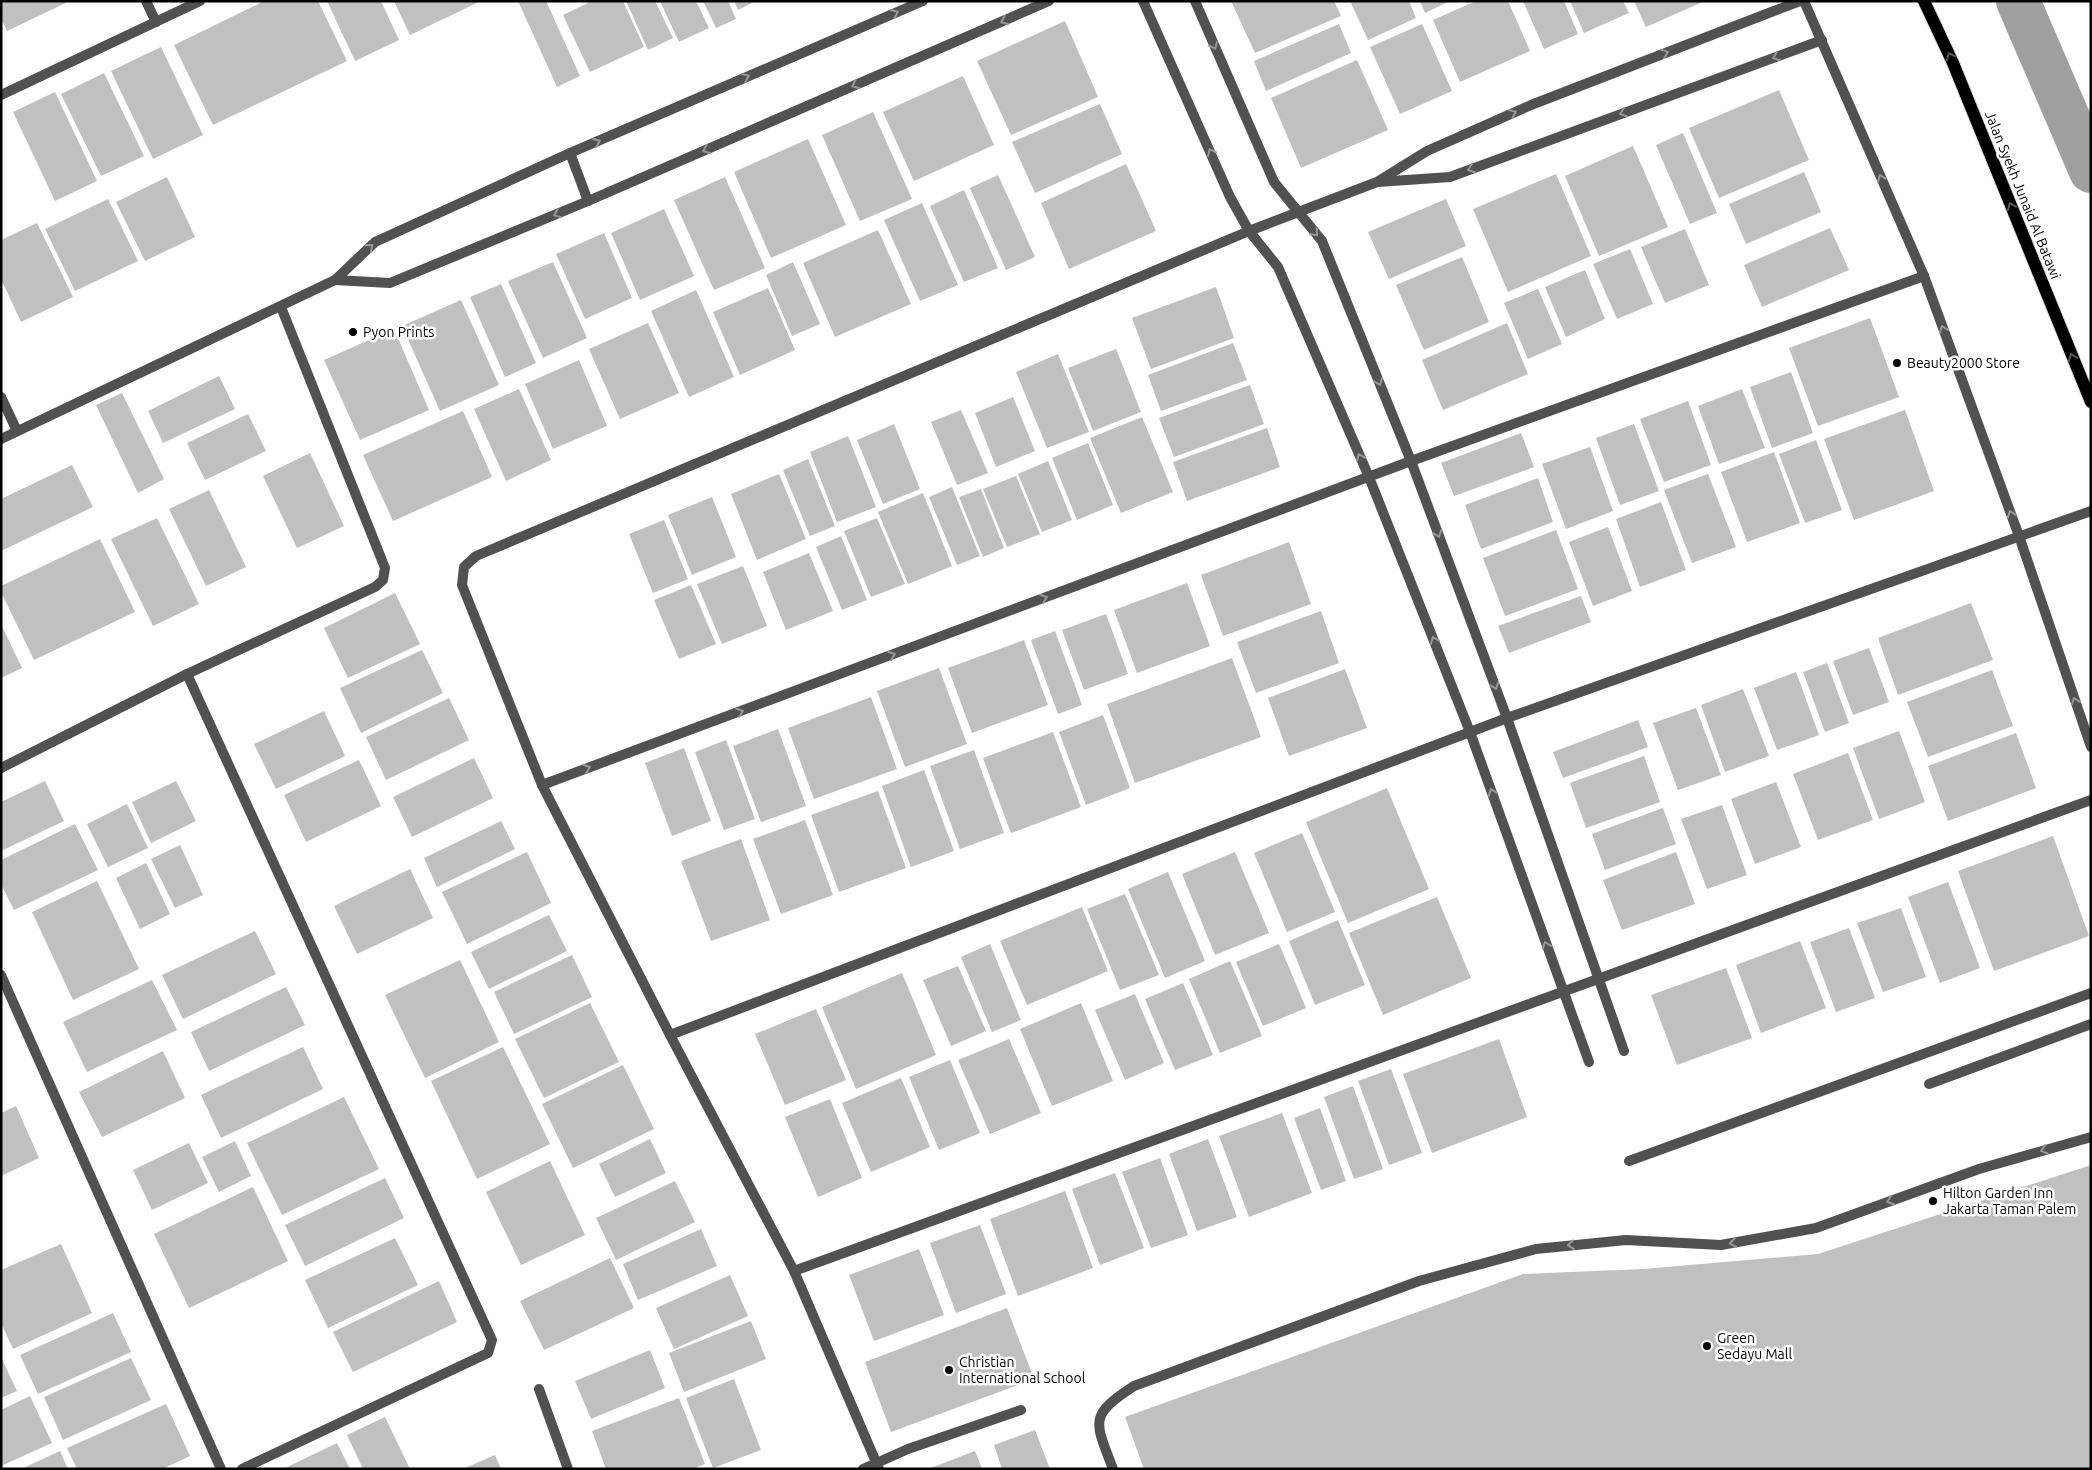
<svg xmlns="http://www.w3.org/2000/svg" width="2092" height="1470" viewBox="0 0 2092 1470" font-family="Ubuntu,sans-serif">
	<rect width="100%" height="100%" fill="#fff"/>
	<g fill="none" stroke-linecap="round" stroke-linejoin="round">
		<!-- canal -->
		<path stroke="#9f9f9f" stroke-width="44" d="M2018 1 2091 171"/>
	</g>
	<!-- building -->
	<g fill="#c0c0c0">
		<path d="M1 1H70L7 31 1 18Z"/>
		<path d="M264 1H318L347 61 213 125 174 45Z"/>
		<path d="M327 1H381L399 40 355 61Z"/>
		<path d="M394 1H481L410 35Z"/>
		<path d="M518 1H546L580 76 557 87Z"/>
		<path d="M592 1H623L644 47 590 72 563 15Z"/>
		<path d="M626 1H655L673 38 648 50Z"/>
		<path d="M660 1H696L709 28 679 42Z"/>
		<path d="M703 1H728L736 19 716 28Z"/>
		<path d="M734 1H756L738 10Z"/>
		<path d="M1231 1H1334L1341 16 1255 53Z"/>
		<path d="M1350 1H1409L1416 18 1368 40Z"/>
		<path d="M1420 1H1450L1425 13Z"/>
		<path d="M1476 1H1508L1530 51 1460 82 1433 20Z"/>
		<path d="M1523 1H1564L1578 34 1544 49Z"/>
		<path d="M1570 1H1623L1629 13 1584 33Z"/>
		<path d="M1634 1H1705L1646 27Z"/>
		<path d="M1065 21 1098 97 1011 135 977 61Z"/>
		<path d="M1339 24 1351 53 1266 91 1254 61Z"/>
		<path d="M1422 24 1452 91 1400 114 1370 47Z"/>
		<path d="M161 47 203 135 153 159 111 71Z"/>
		<path d="M1357 60 1388 130 1301 168 1271 98Z"/>
		<path d="M104 73 144 156 101 176 61 94Z"/>
		<path d="M963 76 994 145 914 181 883 112Z"/>
		<path d="M1779 90 1809 160 1719 198 1689 128Z"/>
		<path d="M55 92 97 181 55 201 13 112Z"/>
		<path d="M1100 104 1122 154 1035 193 1012 142Z"/>
		<path d="M873 112 912 199 860 221 822 135Z"/>
		<path d="M1683 133 1717 213 1690 224 1656 145Z"/>
		<path d="M808 139 846 225 771 258 734 172Z"/>
		<path d="M1633 146 1668 227 1599 256 1565 176Z"/>
		<path d="M1126 164 1156 231 1069 269 1041 203Z"/>
		<path d="M1804 172 1821 212 1746 244 1729 204Z"/>
		<path d="M1556 174 1591 256 1508 292 1473 209Z"/>
		<path d="M998 175 1035 257 1006 270 970 188Z"/>
		<path d="M167 177 195 237 145 261 116 202Z"/>
		<path d="M725 177 765 268 714 290 674 200Z"/>
		<path d="M964 190 998 268 964 282 930 206Z"/>
		<path d="M108 199 138 261 75 291 45 229Z"/>
		<path d="M1446 199 1466 246 1389 279 1368 232Z"/>
		<path d="M922 203 958 285 920 301 884 220Z"/>
		<path d="M664 209 694 276 640 300 611 233Z"/>
		<path d="M37 223 73 297 21 322 1 279V240Z"/>
		<path d="M1830 228 1849 270 1762 307 1744 265Z"/>
		<path d="M1685 229 1709 285 1665 303 1641 247Z"/>
		<path d="M878 230 911 304 835 337 803 263Z"/>
		<path d="M604 233 632 298 585 319 556 254Z"/>
		<path d="M1630 249 1653 304 1617 319 1593 264Z"/>
		<path d="M1462 257 1489 322 1424 350 1396 285Z"/>
		<path d="M553 262 587 338 543 358 508 281Z"/>
		<path d="M793 262 820 324 792 336 766 275Z"/>
		<path d="M1585 270 1605 319 1566 337 1545 287Z"/>
		<path d="M501 284 536 363 505 377 470 297Z"/>
		<path d="M1216 287 1234 338 1151 369 1132 318Z"/>
		<path d="M768 288 795 350 740 375 713 312Z"/>
		<path d="M1538 289 1562 344 1528 359 1504 303Z"/>
		<path d="M696 290 734 377 689 397 651 311Z"/>
		<path d="M461 300 499 385 440 411 402 326Z"/>
		<path d="M1870 318 1899 397 1818 426 1789 348Z"/>
		<path d="M648 323 679 393 620 419 589 349Z"/>
		<path d="M1507 323 1528 374 1443 410 1422 360Z"/>
		<path d="M394 329 429 410 360 440 324 360Z"/>
		<path d="M1233 343 1247 380 1161 411 1148 375Z"/>
		<path d="M1116 349 1141 412 1093 431 1068 368Z"/>
		<path d="M1058 354 1089 432 1047 448 1016 372Z"/>
		<path d="M579 360 607 426 553 449 525 384Z"/>
		<path d="M1791 372 1813 433 1772 448 1750 387Z"/>
		<path d="M219 376 235 409 163 443 148 411Z"/>
		<path d="M1250 385 1264 424 1174 457 1159 418Z"/>
		<path d="M519 389 551 460 506 481 474 409Z"/>
		<path d="M1742 389 1765 448 1719 464 1698 406Z"/>
		<path d="M122 393 164 479 138 493 96 405Z"/>
		<path d="M1013 397 1035 451 996 467 975 413Z"/>
		<path d="M1688 401 1711 465 1664 482 1640 419Z"/>
		<path d="M961 410 988 473 957 485 931 422Z"/>
		<path d="M1905 410 1934 491 1854 520 1824 439Z"/>
		<path d="M463 411 492 477 393 521 363 455Z"/>
		<path d="M248 414 266 451 205 480 187 443Z"/>
		<path d="M1142 417 1173 492 1121 513 1090 438Z"/>
		<path d="M894 424 920 489 883 504 857 440Z"/>
		<path d="M1634 424 1659 491 1620 505 1596 438Z"/>
		<path d="M1267 428 1280 467 1187 501 1173 462Z"/>
		<path d="M1521 433 1534 467 1454 496 1441 463Z"/>
		<path d="M848 436 876 507 837 522 810 452Z"/>
		<path d="M1816 440 1842 510 1805 523 1779 454Z"/>
		<path d="M1088 443 1113 505 1077 520 1052 458Z"/>
		<path d="M1590 447 1613 511 1566 529 1542 464Z"/>
		<path d="M1774 452 1800 523 1747 542 1721 472Z"/>
		<path d="M310 453 344 526 297 548 263 476Z"/>
		<path d="M808 459 835 526 810 536 783 470Z"/>
		<path d="M1048 461 1072 520 1042 532 1018 474Z"/>
		<path d="M72 465 93 507 1 551V499Z"/>
		<path d="M779 474 806 539 757 560 731 494Z"/>
		<path d="M1708 474 1736 547 1692 563 1664 490Z"/>
		<path d="M1016 476 1040 534 1007 547 983 489Z"/>
		<path d="M1538 478 1553 522 1481 549 1465 505Z"/>
		<path d="M952 487 980 556 957 565 929 497Z"/>
		<path d="M981 489 1004 548 983 557 959 497Z"/>
		<path d="M209 490 246 567 206 586 169 509Z"/>
		<path d="M923 493 952 566 908 584 878 512Z"/>
		<path d="M712 497 736 557 692 575 668 515Z"/>
		<path d="M1661 502 1686 570 1640 587 1616 519Z"/>
		<path d="M157 518 199 604 153 626 111 539Z"/>
		<path d="M877 518 905 584 871 597 844 531Z"/>
		<path d="M664 520 688 579 653 593 629 534Z"/>
		<path d="M1608 527 1632 591 1593 606 1569 542Z"/>
		<path d="M1556 530 1578 589 1505 616 1483 558Z"/>
		<path d="M841 536 867 600 842 610 816 547Z"/>
		<path d="M100 539 135 612 34 660 1 592V586Z"/>
		<path d="M1289 542 1311 604 1223 636 1201 575Z"/>
		<path d="M809 553 833 611 786 630 763 572Z"/>
		<path d="M743 566 767 626 722 644 697 584Z"/>
		<path d="M1187 583 1210 646 1137 673 1114 610Z"/>
		<path d="M691 585 716 644 679 659 654 600Z"/>
		<path d="M395 593 420 644 348 678 324 628Z"/>
		<path d="M1581 596 1591 622 1509 653 1498 626Z"/>
		<path d="M1971 603 1993 660 1898 695 1878 638Z"/>
		<path d="M1321 611 1339 663 1256 693 1237 642Z"/>
		<path d="M1106 614 1128 674 1084 690 1062 630Z"/>
		<path d="M1 624 22 668 1 678Z"/>
		<path d="M1055 631 1082 705 1058 714 1031 640Z"/>
		<path d="M1024 640 1048 705 972 733 948 668Z"/>
		<path d="M1869 648 1889 702 1853 715 1833 661Z"/>
		<path d="M422 650 443 693 361 733 340 688Z"/>
		<path d="M1232 658 1261 737 1135 783 1107 704Z"/>
		<path d="M1827 663 1849 723 1825 732 1803 672Z"/>
		<path d="M939 668 967 744 905 767 877 691Z"/>
		<path d="M1345 669 1367 728 1289 756 1268 698Z"/>
		<path d="M1992 670 2013 726 1928 757 1907 702Z"/>
		<path d="M1796 672 1819 735 1777 750 1754 688Z"/>
		<path d="M1743 689 1769 756 1725 772 1701 705Z"/>
		<path d="M871 697 897 769 814 799 788 728Z"/>
		<path d="M449 698 469 740 386 780 366 737Z"/>
		<path d="M1696 708 1721 775 1678 790 1653 723Z"/>
		<path d="M324 711 345 756 276 789 254 744Z"/>
		<path d="M1103 715 1130 788 1086 805 1059 732Z"/>
		<path d="M1638 720 1648 747 1563 778 1553 752Z"/>
		<path d="M778 729 806 806 761 822 733 746Z"/>
		<path d="M1899 731 1925 802 1879 819 1853 748Z"/>
		<path d="M1053 732 1081 807 1011 833 983 758Z"/>
		<path d="M2016 733 2036 788 1948 821 1928 766Z"/>
		<path d="M726 740 755 819 724 830 695 752Z"/>
		<path d="M684 748 711 821 672 836 645 763Z"/>
		<path d="M974 750 1004 833 960 849 930 766Z"/>
		<path d="M1848 753 1873 820 1818 840 1793 774Z"/>
		<path d="M1644 756 1660 802 1586 828 1570 783Z"/>
		<path d="M474 758 493 798 412 837 393 797Z"/>
		<path d="M359 760 381 806 306 842 284 795Z"/>
		<path d="M924 770 954 851 911 867 882 786Z"/>
		<path d="M45 781 64 821 1 851V802Z"/>
		<path d="M176 781 196 821 151 843 132 802Z"/>
		<path d="M1776 782 1801 847 1755 864 1731 799Z"/>
		<path d="M1387 788 1429 889 1348 923 1306 822Z"/>
		<path d="M878 791 906 868 839 892 811 815Z"/>
		<path d="M127 804 148 848 108 867 87 824Z"/>
		<path d="M1722 805 1747 875 1707 889 1681 819Z"/>
		<path d="M1663 808 1676 844 1605 870 1592 834Z"/>
		<path d="M805 820 833 895 781 914 753 839Z"/>
		<path d="M501 821 515 849 437 887 424 858Z"/>
		<path d="M75 824 98 870 14 910 1 884V860Z"/>
		<path d="M1302 833 1335 912 1287 932 1254 853Z"/>
		<path d="M2053 836 2089 936 1994 971 1958 871Z"/>
		<path d="M741 839 770 920 711 941 681 861Z"/>
		<path d="M180 845 203 895 175 908 151 859Z"/>
		<path d="M527 852 551 903 467 944 442 892Z"/>
		<path d="M1235 852 1269 933 1215 955 1182 874Z"/>
		<path d="M1676 852 1695 904 1622 930 1603 880Z"/>
		<path d="M146 863 170 914 140 929 116 878Z"/>
		<path d="M410 869 433 918 357 954 334 906Z"/>
		<path d="M1168 872 1205 961 1165 978 1128 889Z"/>
		<path d="M97 881 139 969 73 1000 32 912Z"/>
		<path d="M1948 882 1980 968 1940 983 1908 897Z"/>
		<path d="M1125 894 1159 975 1120 990 1087 909Z"/>
		<path d="M1437 897 1471 978 1383 1015 1349 933Z"/>
		<path d="M1082 907 1108 971 1027 1005 1000 941Z"/>
		<path d="M1901 908 1926 977 1883 992 1857 923Z"/>
		<path d="M549 915 567 951 489 989 471 952Z"/>
		<path d="M1338 920 1365 985 1315 1005 1289 941Z"/>
		<path d="M1849 928 1875 998 1836 1012 1810 942Z"/>
		<path d="M255 931 276 974 183 1019 162 975Z"/>
		<path d="M1800 941 1826 1008 1761 1033 1736 965Z"/>
		<path d="M990 944 1021 1020 992 1032 961 957Z"/>
		<path d="M1279 944 1306 1008 1263 1026 1236 962Z"/>
		<path d="M572 955 592 997 514 1034 494 992Z"/>
		<path d="M460 960 499 1042 425 1078 385 995Z"/>
		<path d="M1230 961 1262 1036 1220 1053 1189 979Z"/>
		<path d="M958 966 986 1031 951 1046 923 980Z"/>
		<path d="M1726 968 1752 1038 1677 1065 1651 995Z"/>
		<path d="M902 973 936 1055 856 1089 822 1007Z"/>
		<path d="M152 980 177 1030 87 1072 63 1022Z"/>
		<path d="M1183 983 1213 1055 1175 1070 1145 999Z"/>
		<path d="M286 987 305 1025 209 1071 191 1032Z"/>
		<path d="M1135 994 1164 1063 1125 1080 1095 1010Z"/>
		<path d="M590 1003 619 1062 544 1098 515 1039Z"/>
		<path d="M1081 1003 1113 1081 1052 1106 1020 1029Z"/>
		<path d="M816 1009 846 1080 785 1105 755 1034Z"/>
		<path d="M1009 1039 1041 1113 990 1134 958 1060Z"/>
		<path d="M1499 1039 1527 1117 1432 1153 1403 1074Z"/>
		<path d="M303 1047 323 1089 221 1138 201 1095Z"/>
		<path d="M503 1047 550 1144 477 1179 431 1081Z"/>
		<path d="M163 1051 185 1098 102 1137 79 1092Z"/>
		<path d="M950 1060 980 1133 939 1150 909 1077Z"/>
		<path d="M623 1065 654 1129 573 1168 542 1104Z"/>
		<path d="M1391 1069 1422 1153 1389 1165 1358 1081Z"/>
		<path d="M901 1078 930 1147 871 1172 842 1103Z"/>
		<path d="M1353 1086 1383 1169 1354 1179 1324 1097Z"/>
		<path d="M344 1097 379 1169 282 1215 247 1143Z"/>
		<path d="M830 1099 862 1178 818 1197 785 1117Z"/>
		<path d="M16 1106 39 1158 1 1176V1113Z"/>
		<path d="M1320 1108 1346 1181 1321 1190 1294 1118Z"/>
		<path d="M1282 1113 1312 1193 1249 1217 1219 1136Z"/>
		<path d="M650 1139 666 1173 615 1197 599 1164Z"/>
		<path d="M1208 1139 1237 1217 1197 1231 1169 1154Z"/>
		<path d="M235 1141 251 1176 219 1192 202 1157Z"/>
		<path d="M189 1143 208 1183 152 1210 133 1170Z"/>
		<path d="M1160 1158 1188 1235 1151 1248 1122 1172Z"/>
		<path d="M550 1161 585 1235 521 1265 486 1192Z"/>
		<path d="M2091 1165V1469H1144L1125 1417 1523 1274 1643 1269 1818 1254Z"/>
		<path d="M1115 1173 1144 1248 1100 1265 1072 1189Z"/>
		<path d="M385 1178 404 1218 305 1266 285 1225Z"/>
		<path d="M675 1181 695 1222 616 1260 596 1218Z"/>
		<path d="M253 1187 288 1261 189 1308 154 1234Z"/>
		<path d="M1065 1191 1093 1268 1018 1296 990 1219Z"/>
		<path d="M980 1225 1006 1294 956 1313 930 1243Z"/>
		<path d="M701 1229 717 1266 638 1300 623 1264Z"/>
		<path d="M395 1238 418 1285 328 1328 305 1280Z"/>
		<path d="M61 1244 92 1313 13 1349 1 1323V1270Z"/>
		<path d="M919 1249 944 1315 874 1341 849 1275Z"/>
		<path d="M610 1258 634 1308 544 1350 520 1301Z"/>
		<path d="M730 1275 748 1316 674 1349 656 1308Z"/>
		<path d="M439 1281 457 1322 353 1372 333 1332Z"/>
		<path d="M1007 1308 1034 1379 891 1432 865 1362Z"/>
		<path d="M113 1313 131 1352 38 1394 20 1355Z"/>
		<path d="M751 1321 766 1359 684 1392 669 1353Z"/>
		<path d="M650 1350 665 1388 591 1419 575 1381Z"/>
		<path d="M1 1357 17 1391 1 1398Z"/>
		<path d="M131 1358 151 1400 63 1440 44 1397Z"/>
		<path d="M734 1379 761 1450 713 1468 686 1398Z"/>
		<path d="M30 1396 52 1443 1 1466V1410Z"/>
		<path d="M679 1398 705 1464 692 1469H606L592 1431Z"/>
		<path d="M166 1404 190 1456 162 1469H77L67 1448Z"/>
		<path d="M385 1417 410 1469H363L347 1435Z"/>
		<path d="M1035 1430 1050 1469H1002L994 1445Z"/>
		<path d="M337 1443 350 1469H283Z"/>
		<path d="M60 1451 68 1469H21Z"/>
		<path d="M975 1451 982 1469H928Z"/>
		<path d="M495 1455 501 1469H463Z"/>
	</g>
	<g fill="none" stroke-linecap="round" stroke-linejoin="round">
		<defs>
			<path id="primary" d="M1924 1 1953 63 2091 402"/>
		</defs>
		<!-- primary casing -->
		<use href="#primary" stroke="#dbdbdb" stroke-width="14"/>
		<!-- lane -->
		<g stroke="#515151" stroke-width="10">
			<path d="M1929 1084 2091 1024"/>
			<path d="M1629 1161 2091 993"/>
			<path d="M1113 1469C1095 1421 1088 1416 1134 1386L1419 1281 1536 1249 1626 1240 1721 1245 1816 1228 1979 1169 2091 1137"/>
		</g>
		<!-- street -->
		<g stroke="#515151" stroke-width="10">
			<path d="M146 1 156 22"/>
			<path d="M1143 1 1230 197 1249 231 1278 267 1369 477 1470 732 1589 1062"/>
			<path d="M1195 1 1274 182 1322 241 1411 461 1507 718 1624 1051"/>
			<path d="M1804 1 1924 276 2019 536 2091 747"/>
			<path d="M1 95 200 1"/>
			<path d="M570 153 588 201"/>
			<path d="M1378 182 1450 177 1822 40"/>
			<path d="M335 280 390 283 588 201 1049 1"/>
			<path d="M1 397 17 431"/>
			<path d="M1 439 335 280 375 242 570 153 923 1"/>
			<path d="M187 674 492 1340 488 1353 242 1469"/>
			<path d="M1 768 187 674 375 587 383 580 385 568 281 307"/>
			<path d="M542 785 1411 461 1924 276"/>
			<path d="M1 975 221 1469"/>
			<path d="M670 1035 1507 718 2091 511"/>
			<path d="M794 1271 2091 800"/>
			<path d="M539 1389 568 1469"/>
			<path d="M863 1469 908 1449 1021 1410"/>
			<path d="M879 1469 794 1271 670 1035 542 785 462 585 464 567 476 556 1249 231 1377 182 1427 151 1531 105 1800 1"/>
		</g>
		<!-- primary -->
		<use href="#primary" stroke="#000" stroke-width="12"/>
	</g>
	<!-- one-way arrows -->
	<defs><path id="oneway-chevron" d="M-2-3.5L2.5 0L-2 3.5" fill="none" stroke-width="1.6" stroke-linecap="round" stroke-linejoin="round" transform="scale(1.25)"/></defs>
	<g stroke="#979797">
		<use href="#oneway-chevron" transform="translate(895 13) rotate(-23)"/>
		<use href="#oneway-chevron" transform="translate(1004 21) rotate(157)"/>
		<use href="#oneway-chevron" transform="translate(1214 46) rotate(66)"/>
		<use href="#oneway-chevron" transform="translate(1665 53) rotate(-21)"/>
		<use href="#oneway-chevron" transform="translate(1776 57) rotate(160)"/>
		<use href="#oneway-chevron" transform="translate(746 77) rotate(-23)"/>
		<use href="#oneway-chevron" transform="translate(855 85) rotate(157)"/>
		<use href="#oneway-chevron" transform="translate(1513 113) rotate(-24)"/>
		<use href="#oneway-chevron" transform="translate(1623 113) rotate(160)"/>
		<use href="#oneway-chevron" transform="translate(597 142) rotate(-23)"/>
		<use href="#oneway-chevron" transform="translate(706 150) rotate(157)"/>
		<use href="#oneway-chevron" transform="translate(1211 152) rotate(-114)"/>
		<use href="#oneway-chevron" transform="translate(1471 169) rotate(160)"/>
		<use href="#oneway-chevron" transform="translate(1881 178) rotate(-113)"/>
		<use href="#oneway-chevron" transform="translate(557 214) rotate(158)"/>
		<use href="#oneway-chevron" transform="translate(1315 233) rotate(49)"/>
		<use href="#oneway-chevron" transform="translate(370 247) rotate(-41)"/>
		<use href="#oneway-chevron" transform="translate(1943 329) rotate(-110)"/>
		<use href="#oneway-chevron" transform="translate(1379 382) rotate(68)"/>
		<use href="#oneway-chevron" transform="translate(1360 457) rotate(-113)"/>
		<use href="#oneway-chevron" transform="translate(2011 514) rotate(-110)"/>
		<use href="#oneway-chevron" transform="translate(1438 534) rotate(70)"/>
		<use href="#oneway-chevron" transform="translate(1044 598) rotate(-20)"/>
		<use href="#oneway-chevron" transform="translate(1434 640) rotate(-112)"/>
		<use href="#oneway-chevron" transform="translate(892 655) rotate(-20)"/>
		<use href="#oneway-chevron" transform="translate(1495 686) rotate(70)"/>
		<use href="#oneway-chevron" transform="translate(2075 701) rotate(-109)"/>
		<use href="#oneway-chevron" transform="translate(740 712) rotate(-20)"/>
		<use href="#oneway-chevron" transform="translate(587 768) rotate(-20)"/>
		<use href="#oneway-chevron" transform="translate(1492 792) rotate(-110)"/>
		<use href="#oneway-chevron" transform="translate(1546 945) rotate(-110)"/>
		<use href="#oneway-chevron" transform="translate(2044 1150) rotate(164)"/>
		<use href="#oneway-chevron" transform="translate(1890 1201) rotate(160)"/>
		<use href="#oneway-chevron" transform="translate(1733 1243) rotate(170)"/>
		<use href="#oneway-chevron" transform="translate(1571 1245) rotate(174)"/>
	</g>
	<g stroke="#595959">
		<use href="#oneway-chevron" transform="translate(1950 56) rotate(-115)"/>
		<use href="#oneway-chevron" transform="translate(2011 206) rotate(-112)"/>
		<use href="#oneway-chevron" transform="translate(2072 357) rotate(-112)"/>
	</g>
	<!-- markers -->
	<g fill="#000" stroke="#fff" stroke-width="2">
		<circle cx="353" cy="332" r="5"/>
		<circle cx="1897" cy="363" r="5"/>
		<circle cx="1933" cy="1201" r="5"/>
		<circle cx="1707" cy="1346" r="5"/>
		<circle cx="949" cy="1370" r="5"/>
	</g>
	<g text-anchor="middle" stroke-width="5" stroke-linejoin="round" paint-order="stroke">
		<!-- street labels -->
		<g font-size="14" fill="#000" stroke="#fff">
			<text transform="translate(2023 195) rotate(68)" y="5">Jalan Syekh Junaid Al Batawi</text>
		</g>
		<!-- poi labels -->
		<g font-size="14" fill="#000" stroke="#fff" text-anchor="start">
			<text x="363" y="337">Pyon Prints</text>
			<text x="1907" y="368">Beauty2000 Store</text>
			<text x="1943" y="1198">Hilton Garden Inn<tspan x="1943" dy="16">Jakarta Taman Palem</tspan></text>
			<text x="1717" y="1343">Green<tspan x="1717" dy="16">Sedayu Mall</tspan></text>
			<text x="959" y="1367">Christian<tspan x="959" dy="16">International School</tspan></text>
		</g>
	</g>
	<!-- border -->
	<rect width="2092" height="1470" fill="none" stroke="#000000" stroke-width="5"/>
</svg>
